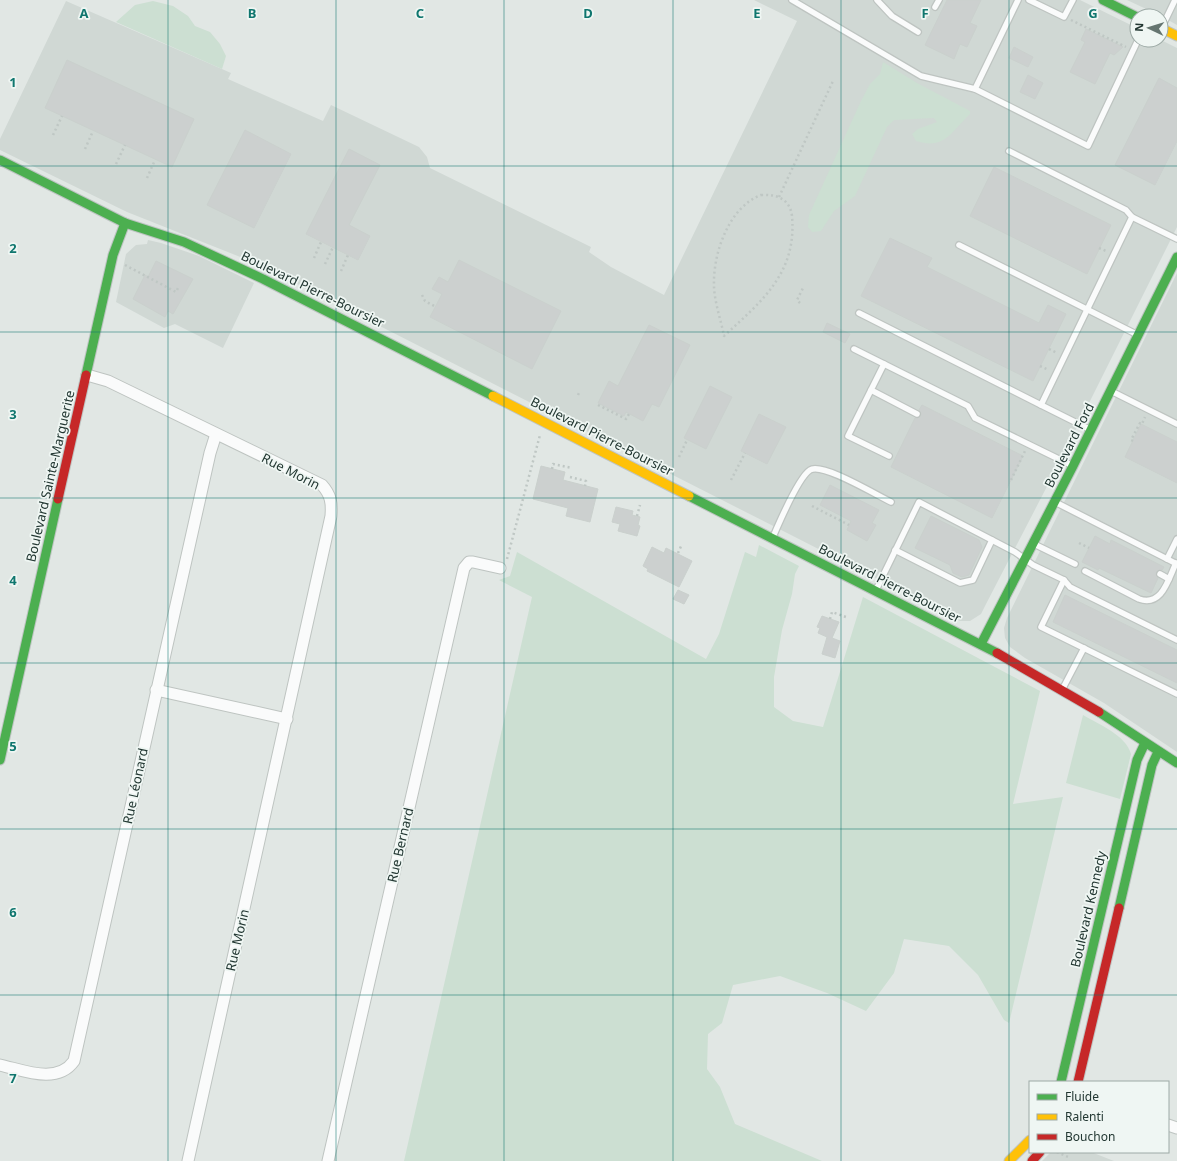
<svg xmlns="http://www.w3.org/2000/svg" width="1177" height="1161" viewBox="0 0 1177 1161" font-family="'Noto Sans',sans-serif">
	<rect width="100%" height="100%" fill="#e1e7e4"/>
	<!-- built -->
	<g fill="#d0d8d4">
		<path d="M754 0H1080L1137 28V40H1161L1177 48V227L1055 471 985 606 981 614 970 621H960L258 264 127 212 0 150V139L66 1 231 73 228 79 323 121 331 105 419 147 427 157 430 168 591 247 589 252 611 267 664 295 797 21Z"/>
		<path d="M1127 0H1177V25L1161 16Z"/>
		<path d="M148 240 161 243 199 256 254 283 223 348 175 324 164 328 116 302 126 254 136 245 147 244Z"/>
		<path d="M1177 273V752L1104 703 1025 658 1010 647 1005 638 1004 628 1007 618Z"/>
		<path d="M1051 1152H1091L1114 1161H1042Z"/>
	</g>
	<!-- green -->
	<g fill="#ccdfd2">
		<path d="M153 1 173 6 188 16 195 26 210 32 220 44 226 56 222 69 116 22 135 5Z"/>
		<path d="M883 62 917 83 970 111V114C951 132 945 150 916 141L912 134 918 129 937 122 934 118 894 120 887 127 855 196 834 211 821 231 812 232 808 227 809 215 861 101 870 84 880 74Z"/>
		<path d="M759 545 799 566 795 574 792 594 782 630 774 677V707L793 721 823 727 863 597 1040 691 1013 804 1063 797 1009 1023 1004 1020 978 975 949 946 904 939 894 973 866 1011 827 993 780 976 733 985 722 1023 708 1034 707 1069 720 1087 735 1124 822 1161H404L532 597 499 580 510 576 517 552 706 659 719 634 745 552 756 557Z"/>
		<path d="M1083 715C1098 724 1126 735 1131 754L1120 799 1066 783Z"/>
	</g>
	<!-- building -->
	<g fill="#ccd0cf" stroke="#cad0cd">
		<path d="M947 0H981L970 23 977 26 967 47 960 44 954 59 925 45Z"/>
		<path d="M1086 29 1123 47 1114 55 1110 53 1095 84 1070 72 1085 42 1081 40Z"/>
		<path d="M1014 47 1033 57 1028 67 1009 58Z"/>
		<path d="M67 60 194 119 172 167 45 108Z"/>
		<path d="M1028 75 1043 83 1035 99 1020 92Z"/>
		<path d="M1159 78 1177 88V141L1155 185 1115 165Z"/>
		<path d="M245 130 291 154 254 228 207 205Z"/>
		<path d="M349 149 380 165 349 225 370 236 358 260 306 234Z"/>
		<path d="M994 167 1111 225 1087 274 970 216Z"/>
		<path d="M890 238 932 258 927 267 1039 323 1048 305 1066 314 1033 381 861 296Z"/>
		<path d="M459 260 561 311 532 369 430 317 442 294 432 289 439 277 448 282Z"/>
		<path d="M156 261 193 279 173 314 168 311 165 317 133 299 145 275 148 277Z"/>
		<path d="M827 323 850 334 845 343 823 332Z"/>
		<path d="M649 325 690 345 659 407 652 404 643 421 626 412 624 416 598 403 609 381 618 386Z"/>
		<path d="M710 386 732 397 706 449 684 438Z"/>
		<path d="M922 405 1023 456 992 518 891 467 915 418 921 416 919 410Z"/>
		<path d="M759 414 786 427 767 464 741 451Z"/>
		<path d="M1141 424 1177 442V483L1125 457Z"/>
		<path d="M541 466 565 472 563 480 598 489 590 522 566 516 568 508 533 499Z"/>
		<path d="M830 485 879 510 872 523 876 525 867 541 847 530 851 521 820 505Z"/>
		<path d="M616 507 633 511 632 515 640 517 638 525 640 526 637 536 618 531 620 524 612 522Z"/>
		<path d="M931 516 979 540 982 547 969 575 962 577 953 573 950 565 915 548Z"/>
		<path d="M1095 536 1110 544 1111 540 1164 567 1162 570 1156 572 1158 578 1151 593 1099 568 1098 570 1082 562Z"/>
		<path d="M652 547 664 553 666 548 692 561 679 587 647 571 648 569 643 566Z"/>
		<path d="M678 590 689 595 684 604 673 599Z"/>
		<path d="M1065 595 1177 650V683L1053 622Z"/>
		<path d="M822 616 839 622 832 638 840 641 835 658 822 654 827 637 818 633 820 628 817 627Z"/>
	</g>
	<g fill="none" stroke-linecap="round" stroke-linejoin="round">
		<defs>
			<g id="lane">
				<path d="M792 0 921 76 975 89 1088 146 1138 40"/>
				<path d="M877 0 892 16 918 32"/>
				<path d="M1029 0 1064 17 1073 0"/>
				<path d="M935 7 939 0"/>
				<path d="M1162 27 1175 0"/>
				<path d="M975 89 1018 0"/>
				<path d="M1009 151 1126 210 1132 217"/>
				<path d="M959 245 1138 335"/>
				<path d="M859 313 1041 405"/>
				<path d="M854 349 968 406 975 418 1073 466"/>
				<path d="M884 364 871 390 917 414"/>
				<path d="M871 390 848 436 889 456"/>
				<path d="M1111 391 1177 424"/>
				<path d="M1091 430 1041 405 1132 217 1177 239"/>
				<path d="M1055 502 1177 564"/>
				<path d="M773 537C779 523 799 477 810 470 822 462 876 495 891 502"/>
				<path d="M1034 544 1075 564"/>
				<path d="M895 550 960 583 973 580 992 540"/>
				<path d="M1167 559 1177 539"/>
				<path d="M1085 571 1139 599C1162 607 1168 580 1176 563"/>
				<path d="M1160 574 1169 579"/>
				<path d="M1064 580 1070 587 1177 640"/>
				<path d="M876 590 919 502 1015 552 1033 565 1064 580 1041 627 1177 694"/>
				<path d="M1062 690 1084 648"/>
			</g>
			<g id="street">
				<path d="M87 375 108 381 322 485C331 495 332 503 331 516L188 1161"/>
				<path d="M156 690 287 719"/>
				<path d="M0 1065C23 1070 57 1085 74 1061L210 453 216 434"/>
				<path d="M1168 1125 1177 1128"/>
				<path d="M328 1161 464 568 469 562H473L500 568"/>
			</g>
			<g id="fast">
				<path d="M1103 0 1137 17"/>
				<path d="M0 160 125 223 184 242 263 279 493 396"/>
				<path d="M86 375 113 255 125 223"/>
				<path d="M689 496 997 653"/>
				<path d="M981 644 1073 466 1177 257"/>
				<path d="M1099 712 1177 763"/>
				<path d="M0 760 58 499"/>
				<path d="M1119 908 1152 765 1158 752"/>
				<path d="M1061 1082 1137 760 1145 743"/>
			</g>
			<g id="slow">
				<path d="M1161 28 1177 36"/>
				<path d="M493 396 689 496"/>
				<path d="M1009 1161 1030 1140"/>
			</g>
			<g id="jam">
				<path d="M58 499 86 375"/>
				<path d="M997 653 1099 712"/>
				<path d="M1078 1082 1119 908"/>
				<path d="M1032 1161 1040 1152"/>
			</g>
		</defs>
		<!-- lane casing -->
		<use href="#lane" stroke="#bec4c1" stroke-width="8"/>
		<!-- street casing -->
		<use href="#street" stroke="#bec4c1" stroke-width="13"/>
		<!-- fast casing -->
		<use href="#fast" stroke="#bec4c2" stroke-width="11"/>
		<!-- slow casing -->
		<use href="#slow" stroke="#bec4c2" stroke-width="11"/>
		<!-- jam casing -->
		<use href="#jam" stroke="#bec4c2" stroke-width="11"/>
		<!-- path -->
		<g stroke="#bfc7c4" stroke-width="2.5" stroke-dasharray="2 3" stroke-linecap="butt">
			<path d="M1071 20 1126 47"/>
			<path d="M53 135 62 116"/>
			<path d="M85 149 93 131"/>
			<path d="M116 164 125 145"/>
			<path d="M147 178 155 160"/>
			<path d="M761 195C777 194 790 199 792 216 797 273 762 301 724 336 721 320 714 301 714 285 713 253 729 207 761 195Z"/>
			<path d="M779 197 833 81"/>
			<path d="M1099 248 1106 251"/>
			<path d="M314 258 321 242"/>
			<path d="M325 264 333 247"/>
			<path d="M125 265 176 292 178 288"/>
			<path d="M341 271 348 255"/>
			<path d="M422 295 425 301 436 307"/>
			<path d="M800 303 797 300 803 288"/>
			<path d="M1049 349 1057 353"/>
			<path d="M1040 366 1049 370"/>
			<path d="M578 395 580 391"/>
			<path d="M598 405 626 419 629 414"/>
			<path d="M1133 441 1131 440 1140 423 1142 424 1145 417"/>
			<path d="M679 457 687 440"/>
			<path d="M552 469 553 464 572 468"/>
			<path d="M570 477 586 481 585 486"/>
			<path d="M731 480 745 453"/>
			<path d="M1011 480 1025 451"/>
			<path d="M812 506 849 525"/>
			<path d="M637 516 640 505"/>
			<path d="M1079 543 1089 548"/>
			<path d="M678 553 682 544"/>
			<path d="M507 559 540 435"/>
			<path d="M830 619 832 612 846 617"/>
			<path d="M1057 1152 1068 1157"/>
		</g>
		<!-- lane -->
		<use href="#lane" stroke="#fafbfb" stroke-width="5.5"/>
		<!-- street -->
		<use href="#street" stroke="#fafbfb" stroke-width="11"/>
		<!-- fast -->
		<use href="#fast" stroke="#4caf50" stroke-width="9"/>
		<!-- slow -->
		<use href="#slow" stroke="#ffc107" stroke-width="9"/>
		<!-- jam -->
		<use href="#jam" stroke="#c62828" stroke-width="9"/>
	</g>
	<!-- grid -->
	<path fill="none" stroke="#0f766e" stroke-width="1" stroke-opacity="0.55" d="M168 0V1161M336 0V1161M504 0V1161M673 0V1161M841 0V1161M1009 0V1161M0 166H1177M0 332H1177M0 498H1177M0 663H1177M0 829H1177M0 995H1177"/>
	<g text-anchor="middle" stroke-width="3.5" stroke-linejoin="round" paint-order="stroke">
		<!-- street labels -->
		<g font-size="13" fill="#223732" stroke="#eff6f3">
			<text transform="translate(313 289) rotate(26)" y="5">Boulevard Pierre-Boursier</text>
			<text transform="translate(602 436) rotate(27)" y="5">Boulevard Pierre-Boursier</text>
			<text transform="translate(1069 445) rotate(-63)" y="5">Boulevard Ford</text>
			<text transform="translate(291 471) rotate(27)" y="5">Rue Morin</text>
			<text transform="translate(50 476) rotate(-77)" y="5">Boulevard Sainte-Marguerite</text>
			<text transform="translate(890 583) rotate(27)" y="5">Boulevard Pierre-Boursier</text>
			<text transform="translate(135 786) rotate(-78)" y="5">Rue Léonard</text>
			<text transform="translate(400 845) rotate(-77)" y="5">Rue Bernard</text>
			<text transform="translate(1088 909) rotate(-77)" y="5">Boulevard Kennedy</text>
			<text transform="translate(237 940) rotate(-77)" y="5">Rue Morin</text>
		</g>
	</g>
	<g font-size="13" text-anchor="middle" font-weight="bold" fill="#0f766e" stroke="#eff6f3" stroke-width="3.5" stroke-linejoin="round" paint-order="stroke">
		<text x="84" y="18">A</text>
		<text x="252" y="18">B</text>
		<text x="420" y="18">C</text>
		<text x="588" y="18">D</text>
		<text x="757" y="18">E</text>
		<text x="925" y="18">F</text>
		<text x="1093" y="18">G</text>
		<text x="13" y="87">1</text>
		<text x="13" y="253">2</text>
		<text x="13" y="419">3</text>
		<text x="13" y="585">4</text>
		<text x="13" y="751">5</text>
		<text x="13" y="917">6</text>
		<text x="13" y="1083">7</text>
	</g>
	<!-- legend -->
	<rect x="1029" y="1081" width="140" height="72" fill="#eff6f3" stroke="#9daaa6"/>
	<rect x="1037" y="1094" width="20" height="6" fill="#4caf50" stroke="#9daaa6"/>
	<text x="1065" y="1101" font-size="12" fill="#223732">Fluide</text>
	<rect x="1037" y="1114" width="20" height="6" fill="#ffc107" stroke="#9daaa6"/>
	<text x="1065" y="1121" font-size="12" fill="#223732">Ralenti</text>
	<rect x="1037" y="1134" width="20" height="6" fill="#c62828" stroke="#9daaa6"/>
	<text x="1065" y="1141" font-size="12" fill="#223732">Bouchon</text>
	<!-- north arrow -->
	<g transform="translate(1149 28) rotate(274)"><circle r="19" fill="#eff6f3" stroke="#9daaa6"/>
	<path d="M0-3L7 15L0 10L-7 15Z" fill="#657570"/>
	<text y="-6" font-size="11" font-weight="bold" text-anchor="middle" fill="#223732">N</text>
	</g>
</svg>
